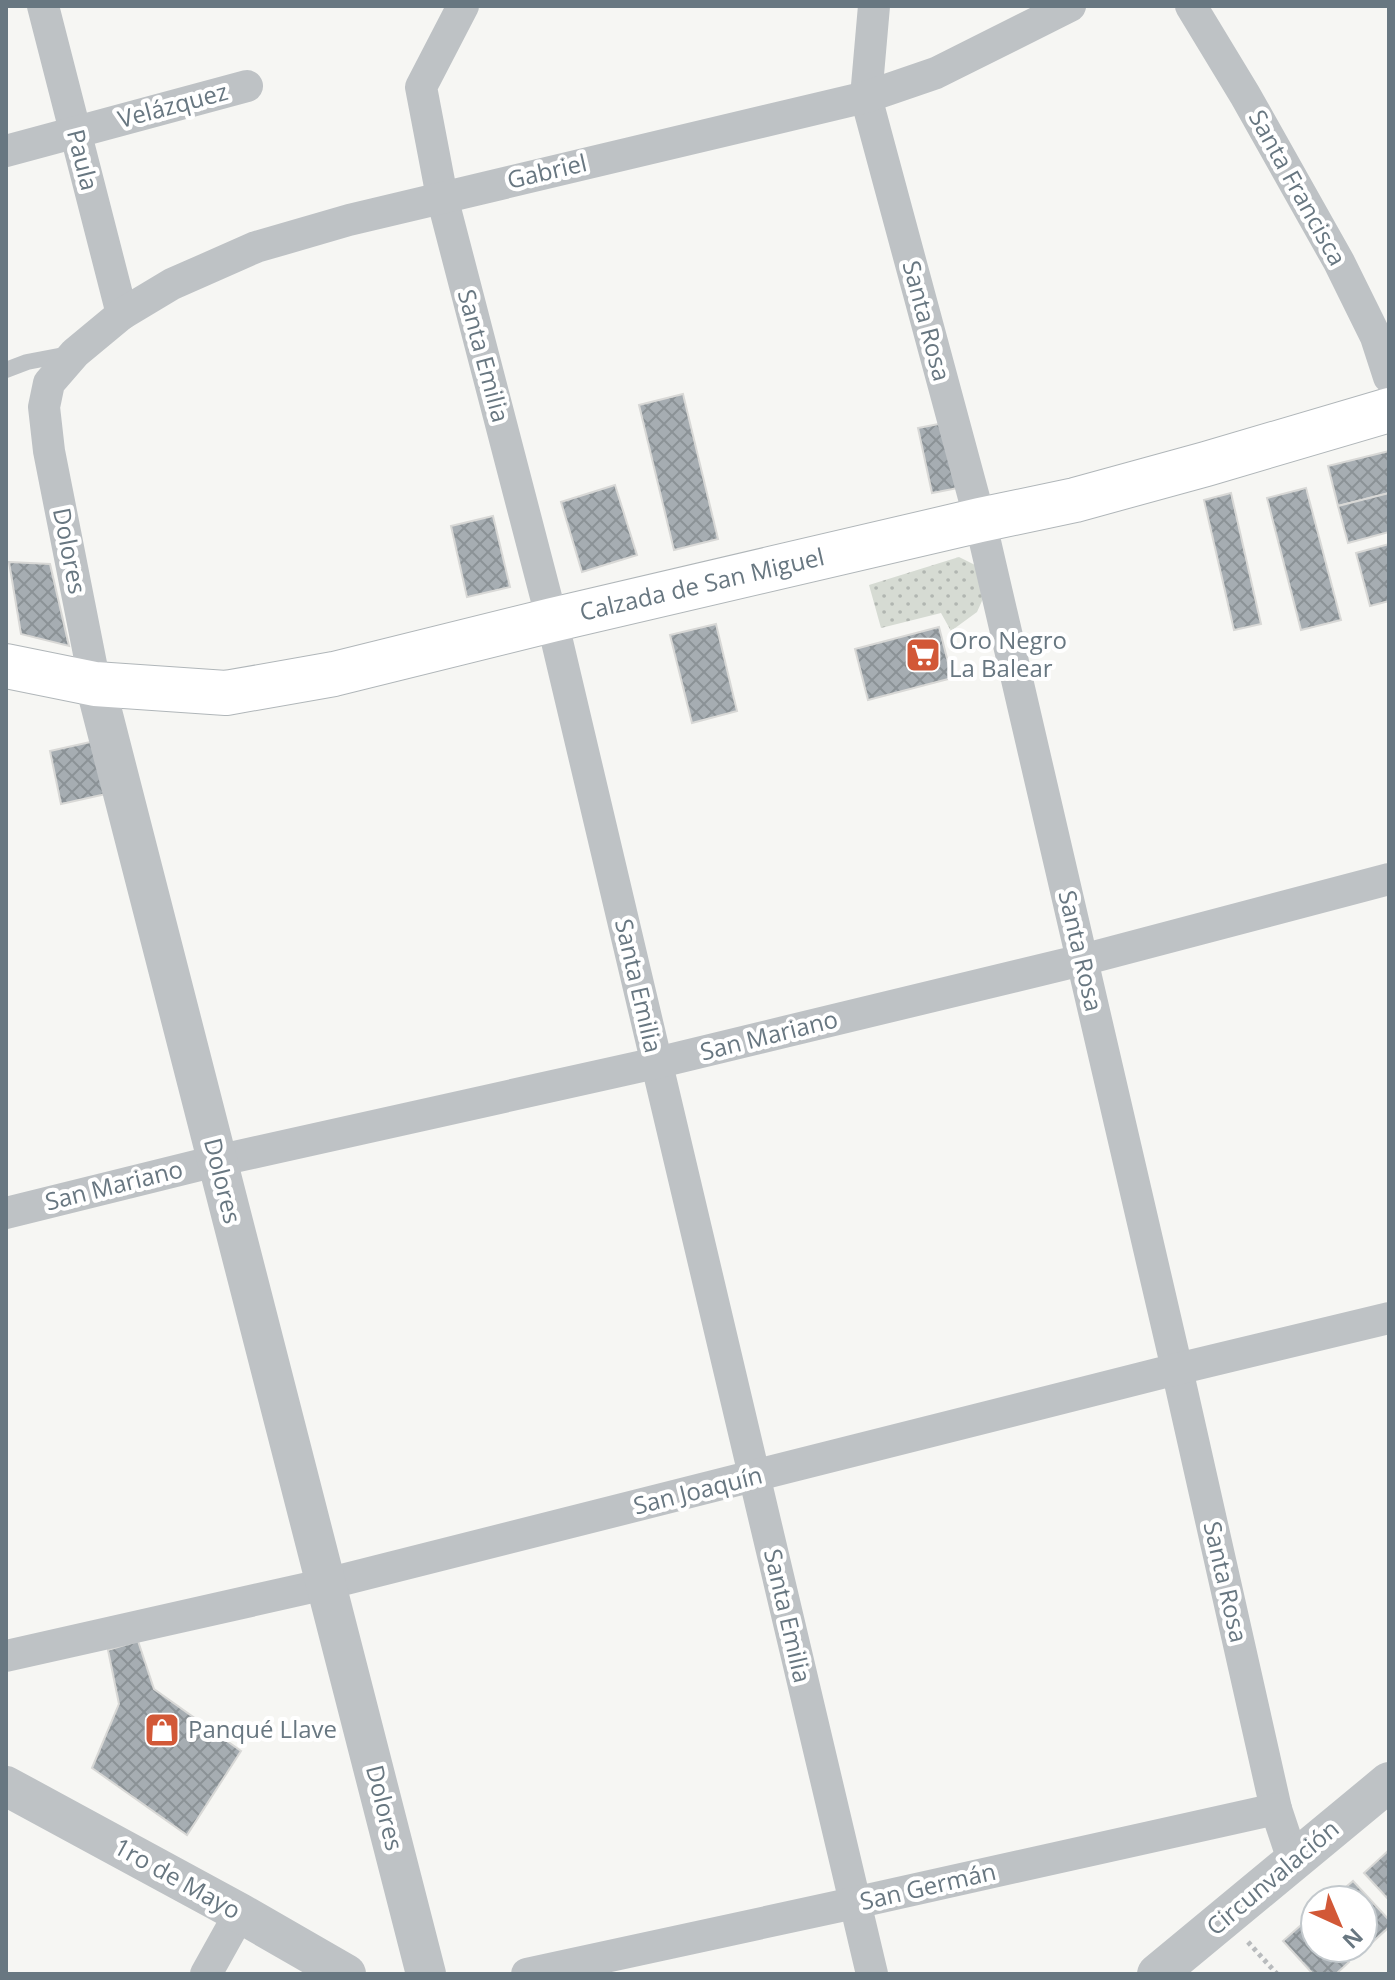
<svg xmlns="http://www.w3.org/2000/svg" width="1395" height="1980" viewBox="0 0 1395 1980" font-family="'Open Sans',sans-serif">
	<defs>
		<pattern id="grass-dots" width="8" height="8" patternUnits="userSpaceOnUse" patternTransform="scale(2)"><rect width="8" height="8" fill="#d6dbd3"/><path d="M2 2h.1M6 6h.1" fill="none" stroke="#b1b6b1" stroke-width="1.8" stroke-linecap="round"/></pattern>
		<pattern id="building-cross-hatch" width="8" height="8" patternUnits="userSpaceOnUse" patternTransform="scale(2)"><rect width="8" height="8" fill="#a6adb2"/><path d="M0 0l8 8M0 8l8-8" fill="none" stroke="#8b9296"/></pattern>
	</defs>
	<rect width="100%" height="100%" fill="#f6f6f3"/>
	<!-- grass -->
	<path fill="url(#grass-dots)" d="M959 557 975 565 986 592 977 612 951 631 941 613 881 628 869 585Z"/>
	<!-- building -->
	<g fill="url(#building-cross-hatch)" stroke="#d8d8d6" stroke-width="2">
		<path d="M683 394 718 539 674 550 639 405Z"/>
		<path d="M944 423 958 488 932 493 918 428Z"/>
		<path d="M1389 451V493L1338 506 1328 466Z"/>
		<path d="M615 485 637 555 582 572 561 502Z"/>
		<path d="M1306 488 1341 620 1301 630 1267 498Z"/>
		<path d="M1231 493 1261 624 1234 630 1204 500Z"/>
		<path d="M1389 493V532L1348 543 1338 506Z"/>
		<path d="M493 516 510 587 467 597 451 526Z"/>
		<path d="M1389 544V601L1370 606 1356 553Z"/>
		<path d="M9 562 50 564 69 646 21 634Z"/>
		<path d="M716 624 737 711 692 723 670 635Z"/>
		<path d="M939 627 952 678 868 700 855 649Z"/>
		<path d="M95 741 106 794 61 804 50 751Z"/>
		<path d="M138 1641 154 1689 241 1751 187 1835 92 1768 119 1704 108 1650Z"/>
		<path d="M1389 1850V1900L1364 1873Z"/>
		<path d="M1353 1881 1389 1920V1927L1364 1950 1362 1948 1363 1900H1331Z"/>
		<path d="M1309 1918 1315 1925V1948H1336L1349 1962 1336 1974H1313L1283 1941Z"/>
	</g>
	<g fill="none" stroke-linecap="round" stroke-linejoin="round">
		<defs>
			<path id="secondary" d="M6 666 95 684 226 693 334 674 552 620 980 520 1075 500 1206 464 1389 410"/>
		</defs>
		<!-- secondary casing -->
		<use href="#secondary" stroke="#b0b6b9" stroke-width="46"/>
		<!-- path -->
		<path stroke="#b8bbbd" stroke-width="5" stroke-dasharray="4 4" stroke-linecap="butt" d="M1248 1942 1277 1974"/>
		<!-- service -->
		<path stroke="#bec2c5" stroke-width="16" d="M6 370 27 362 69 354"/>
		<!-- minor -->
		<g stroke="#bec2c5" stroke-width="32">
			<path d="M43 6 122 314"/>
			<path d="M463 6 421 87 442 197 552 620 872 1974"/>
			<path d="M874 6 866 97 980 520 1177 1369 1276 1809"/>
			<path d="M1191 6 1245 95 1339 262 1376 337 1389 377"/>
			<path d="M6 151 247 86"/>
			<path d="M95 684 49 451 44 407 49 383 75 353 122 314 172 284 256 247 349 220 866 97 936 73 1070 6"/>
			<path d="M6 1213 216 1161 656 1063 1082 960 1389 879"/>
			<path d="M6 1656 326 1584 1177 1369 1389 1318"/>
			<path d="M206 1974 240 1913"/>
			<path d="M527 1974 854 1903 1276 1809 1293 1860"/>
		</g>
		<!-- tertiary -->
		<g stroke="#bec2c5" stroke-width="40">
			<path d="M95 684 426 1974"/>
			<path d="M6 1786 240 1913 346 1974"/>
			<path d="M1157 1974 1389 1782"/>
		</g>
		<!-- secondary -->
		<use href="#secondary" stroke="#fff" stroke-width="44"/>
	</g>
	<!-- icons -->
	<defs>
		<symbol id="supermarket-square" viewBox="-11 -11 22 22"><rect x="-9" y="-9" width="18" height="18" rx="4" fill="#d25837" stroke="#fff"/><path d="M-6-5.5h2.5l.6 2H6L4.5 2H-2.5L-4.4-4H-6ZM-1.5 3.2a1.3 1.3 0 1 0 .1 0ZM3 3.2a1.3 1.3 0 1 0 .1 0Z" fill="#fff"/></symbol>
		<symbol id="shop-square" viewBox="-11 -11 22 22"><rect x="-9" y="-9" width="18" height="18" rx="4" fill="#d25837" stroke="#fff"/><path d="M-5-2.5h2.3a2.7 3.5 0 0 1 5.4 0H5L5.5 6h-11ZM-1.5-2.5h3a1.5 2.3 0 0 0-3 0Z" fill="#fff"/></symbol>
	</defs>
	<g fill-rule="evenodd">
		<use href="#supermarket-square" x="903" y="635" width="40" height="40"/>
		<use href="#shop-square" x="142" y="1710" width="40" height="40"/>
	</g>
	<g text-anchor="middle" stroke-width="8" stroke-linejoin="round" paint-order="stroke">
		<!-- street labels -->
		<g font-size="24" fill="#687781" stroke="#fff">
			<text transform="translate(173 106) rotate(-15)" y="8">Velázquez</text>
			<text transform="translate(82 160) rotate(76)" y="8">Paula</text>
			<text transform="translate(547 172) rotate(-13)" y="8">Gabriel</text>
			<text transform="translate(1297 188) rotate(61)" y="8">Santa Francisca</text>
			<text transform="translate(926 321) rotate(75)" y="8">Santa Rosa</text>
			<text transform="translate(483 356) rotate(75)" y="8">Santa Emilia</text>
			<text transform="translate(69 551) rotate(79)" y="8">Dolores</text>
			<text transform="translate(702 585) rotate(-13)" y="8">Calzada de San Miguel</text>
			<text transform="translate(1080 951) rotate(77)" y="8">Santa Rosa</text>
			<text transform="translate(638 986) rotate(77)" y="8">Santa Emilia</text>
			<text transform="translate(769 1036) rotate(-14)" y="8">San Mariano</text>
			<text transform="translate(222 1181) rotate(76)" y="8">Dolores</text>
			<text transform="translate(114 1186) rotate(-14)" y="8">San Mariano</text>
			<text transform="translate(698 1491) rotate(-14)" y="8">San Joaquín</text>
			<text transform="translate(1225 1582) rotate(77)" y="8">Santa Rosa</text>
			<text transform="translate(787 1616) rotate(77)" y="8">Santa Emilia</text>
			<text transform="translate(384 1808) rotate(76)" y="8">Dolores</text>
			<text transform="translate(1273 1878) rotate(-40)" y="8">Circunvalación</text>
			<text transform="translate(177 1879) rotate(29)" y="8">1ro de Mayo</text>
			<text transform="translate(928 1887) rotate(-13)" y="8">San Germán</text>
		</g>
		<!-- poi labels -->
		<g font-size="24" fill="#687781" stroke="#fff" text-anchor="start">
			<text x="949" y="649">Oro Negro<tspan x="949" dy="28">La Balear</tspan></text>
			<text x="188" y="1738">Panqué Llave</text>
		</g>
	</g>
	<!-- border -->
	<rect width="1395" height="1980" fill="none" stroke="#687781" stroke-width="16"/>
	<!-- north arrow -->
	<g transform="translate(1339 1924) rotate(136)"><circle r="38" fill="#ffffff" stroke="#c3c9cd" stroke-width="2"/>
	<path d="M0-6L14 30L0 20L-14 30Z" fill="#d25837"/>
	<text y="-12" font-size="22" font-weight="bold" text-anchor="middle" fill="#687781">N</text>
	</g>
</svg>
